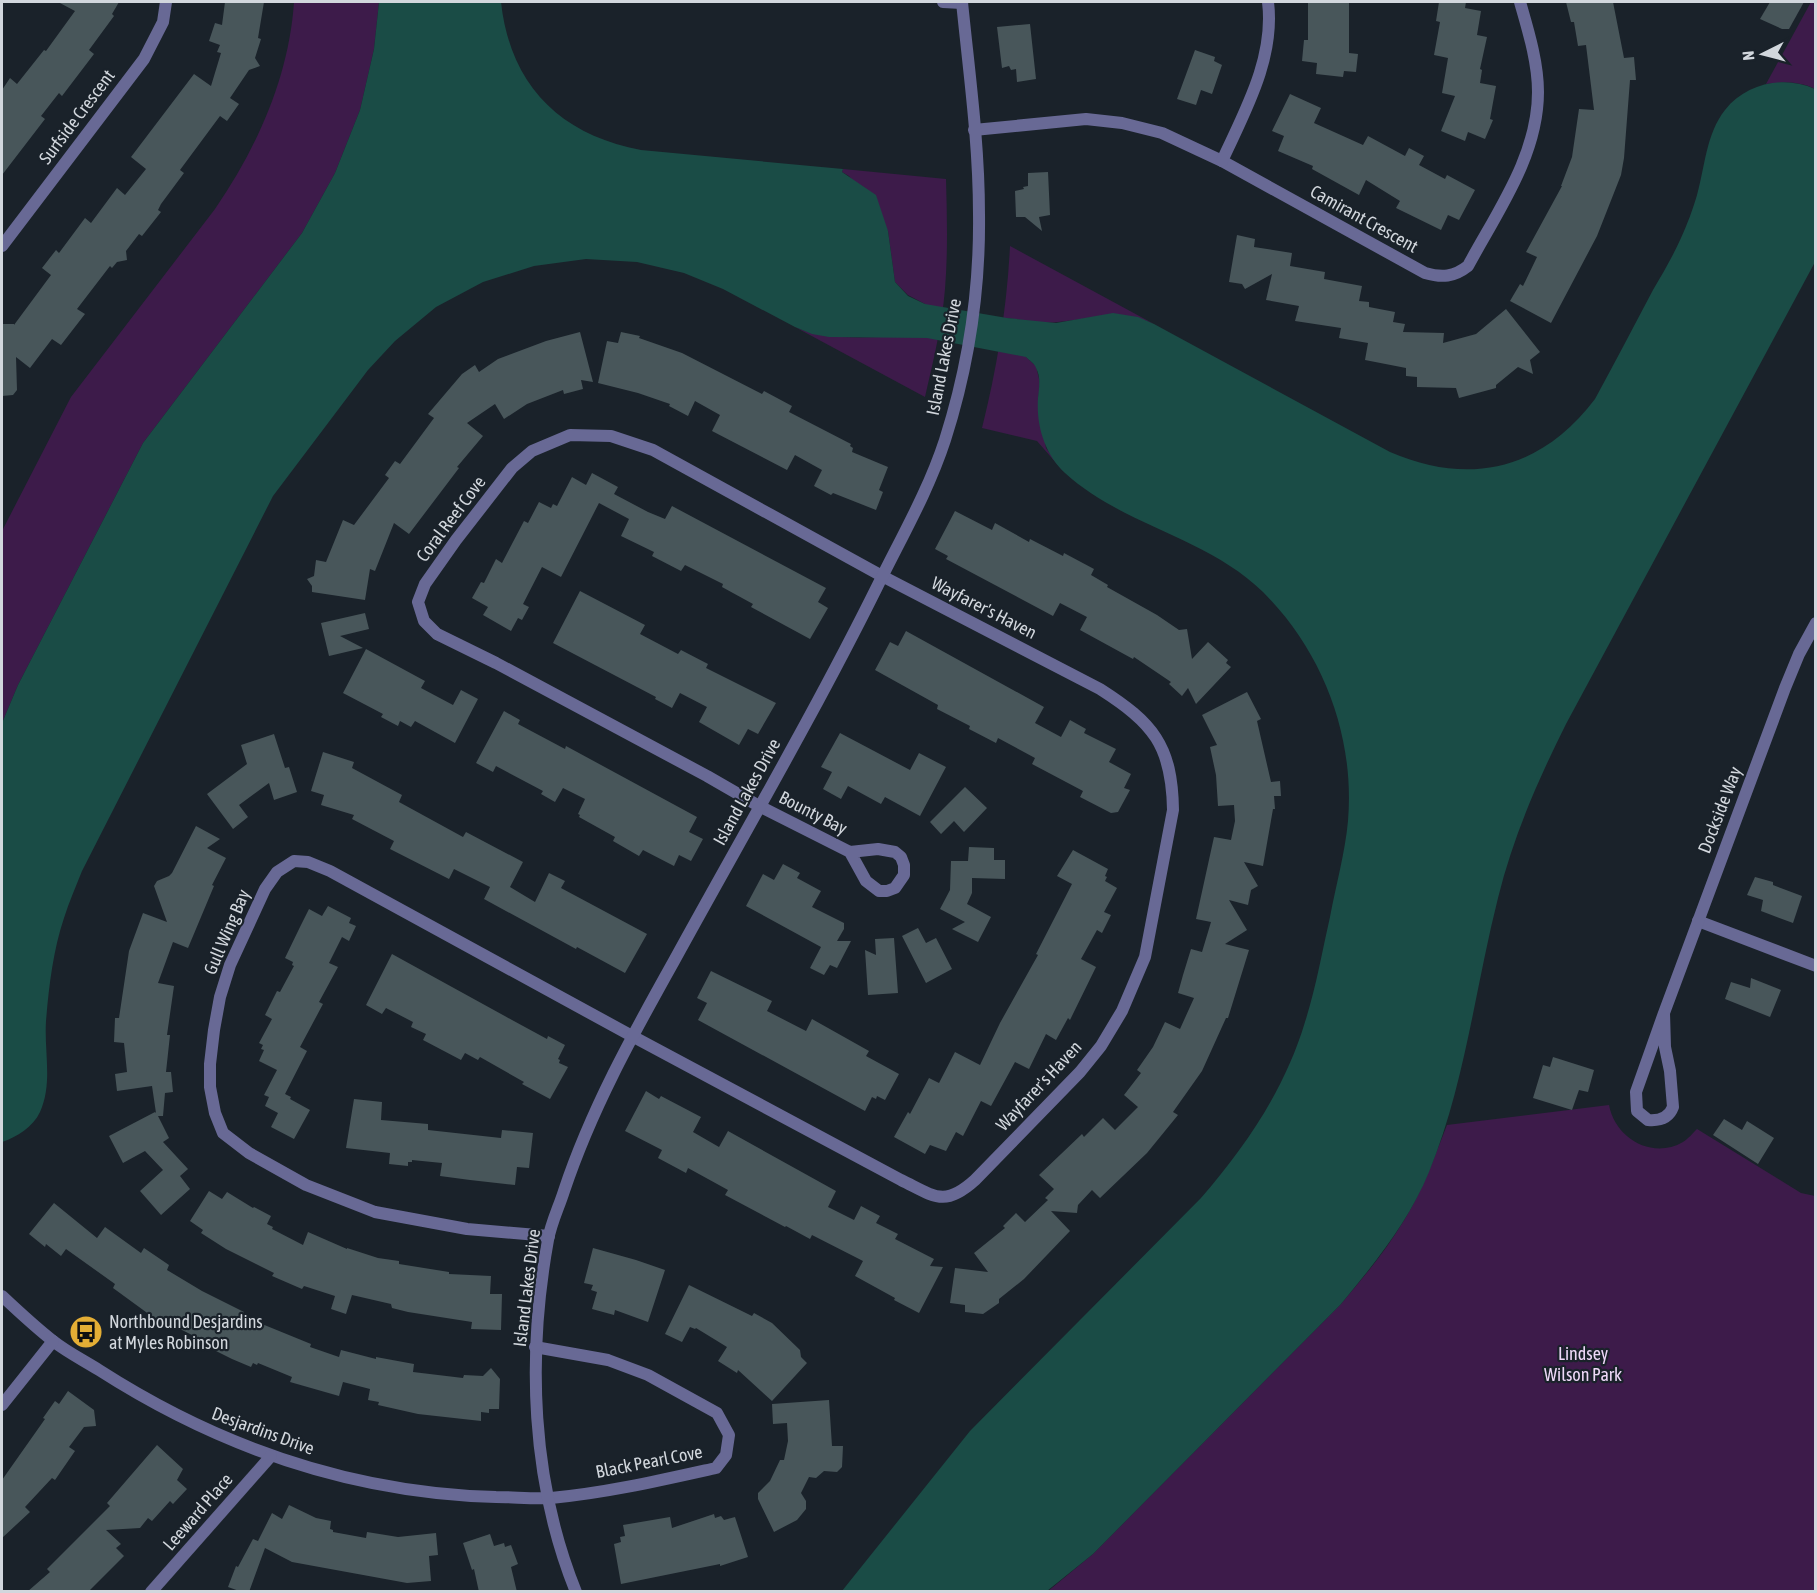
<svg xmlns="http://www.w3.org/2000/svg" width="1817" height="1593" viewBox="0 0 1817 1593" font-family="'Asap Condensed',sans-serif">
	<rect width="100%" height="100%" fill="#1a222a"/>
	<!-- green -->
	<g fill="#3d1b4a">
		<path d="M294 2H379L374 49 360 110 335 173 302 233 143 443 18 685 2 723V531L71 397 215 209C257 148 289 77 294 2Z"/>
		<path d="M1811 2H1815V89C1799 81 1784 82 1766 84Z"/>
		<path d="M843 169 946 179C947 216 948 252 945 289 942 326 933 362 925 397L795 327C834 345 889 333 932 338L925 304 908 295 895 282 888 231 849 176 842 172Z"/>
		<path d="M1010 246 1154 324C1113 307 1098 319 1058 322 1042 324 1023 320 1007 318L1026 357 1036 366 1040 383 1038 401 1046 448 1064 472 1037 441 982 428C997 368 1007 308 1010 246Z"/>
		<path d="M1609 1105C1615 1138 1652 1160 1683 1142 1688 1139 1693 1133 1697 1129L1801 1193 1815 1196V1591L1047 1592 1093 1554 1341 1304C1363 1278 1385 1252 1403 1222 1422 1192 1434 1158 1447 1125Z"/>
	</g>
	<!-- water -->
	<path fill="#1a4c46" d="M379 2H501C510 85 560 135 641 150L843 169 842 172 876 195 888 231 895 282 908 296 925 304 1007 318 1056 323 1113 313 1138 317 1154 324 1390 452C1471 487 1542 469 1595 399 1615 362 1634 326 1653 290 1663 273 1673 256 1681 238 1687 225 1693 209 1697 195 1705 167 1706 134 1725 110 1746 83 1785 75 1815 89V262L1566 724C1538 780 1513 837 1498 898 1475 989 1465 1084 1429 1172 1409 1221 1375 1263 1341 1304L1093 1554 1047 1591H842L970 1431 1201 1198C1246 1146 1285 1089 1305 1022 1316 988 1322 952 1330 917 1336 885 1345 853 1348 821 1355 736 1323 652 1263 592 1207 537 1123 526 1065 473 1045 454 1036 426 1038 398 1039 388 1041 377 1036 368 1035 364 1029 360 1026 357L927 338 829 337 812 334 795 327 723 289 684 273 637 262 586 259 534 266 483 282 436 307 395 341 368 370 273 496 82 871C76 886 69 902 64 918 53 951 49 986 46 1021 44 1052 53 1083 40 1112 33 1127 17 1137 2 1142V723L18 685 143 443 302 233 335 173 360 110 374 49Z"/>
	<!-- building -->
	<g fill="#48565a">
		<path d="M58 2H119L112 14 114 16 89 50 94 54 62 96 59 93 41 116 45 119 2 175V90L10 78 17 84 44 50 46 51 75 11Z"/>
		<path d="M225 2H264L258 38 261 39 255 58 260 66 249 70 230 98 239 104 227 121 220 116 180 170 184 173 161 204 158 210 161 212 142 236 139 234 126 251 127 260 117 262 112 268 110 266 77 309 85 314 61 345 52 339 30 368 16 357 17 390 13 395 2 396V324H14V325L51 275 42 268 56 250 59 253 85 218 91 223 117 188 125 195 146 169 131 157 194 74 211 86 221 53 217 52 220 45 209 41 215 23 222 25Z"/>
		<path d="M1308 2H1349V53L1358 54 1356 72 1344 71 1343 77 1316 74 1317 63 1302 61 1304 40H1308Z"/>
		<path d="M1439 2H1466L1465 8 1481 11 1477 35 1487 37 1480 69 1482 70 1480 83 1496 86 1490 119 1493 120 1485 139 1468 132 1465 141 1441 131 1455 96 1442 93 1448 58 1434 55 1440 22 1436 21Z"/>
		<path d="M1566 2H1613L1624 58 1634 57 1636 80H1630L1624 158 1621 175 1597 236 1551 323 1510 301 1520 284 1523 286 1537 257 1526 252 1562 186H1561L1572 157 1579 109 1594 110 1586 45 1578 46 1574 22H1571Z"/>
		<path d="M1770 2H1804L1789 29H1782L1760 19Z"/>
		<path d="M1030 24 1036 79 1017 82 1016 69 1011 70 1009 66 1002 68 997 27Z"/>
		<path d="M1195 50 1215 57 1214 61 1222 65 1212 94 1201 90 1196 105 1177 99Z"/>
		<path d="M1290 94 1321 108 1314 123 1363 145 1368 136 1405 156 1409 148 1424 156 1419 165 1445 179 1447 175 1475 190 1459 220 1448 215 1441 230 1396 208 1400 201 1366 180 1359 195 1312 169 1313 166 1278 151 1284 136 1272 131Z"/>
		<path d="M1048 172 1050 215 1039 217 1042 231 1025 217H1016L1015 191 1024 189 1023 187 1028 186V173Z"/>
		<path d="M1237 235 1255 239 1254 247 1292 253 1290 266 1325 272 1324 279 1362 286 1359 301 1369 302V307L1395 312 1393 322 1405 324 1403 332 1444 333 1443 343 1476 334 1506 309 1540 352 1530 360 1533 374 1518 367 1496 385V388L1459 398 1456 388 1417 387V377L1406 376V368L1365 360 1368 343 1339 338 1341 328 1295 321 1299 306 1266 300 1272 274 1245 289 1242 284 1229 282Z"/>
		<path d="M580 332 593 382 581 380 583 389 564 394 563 390 527 404 504 419 495 404 467 423 483 436 457 467 459 468 409 534 394 523 375 571 370 569 365 600 312 592V586L307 579 314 576 316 560 326 562 343 520 354 525 389 478 385 475 395 461 400 464 434 418 428 414 462 374 475 365 479 372 498 359 546 341Z"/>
		<path d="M621 332 640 336 639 338 682 353 762 394 764 391 792 406 789 412 851 444 850 446 853 448 852 452 888 467 879 490 883 492 876 510 833 493 831 495 814 486 822 470 795 455 787 470 712 431 720 415 695 401 688 416 669 406 670 404 638 393 598 383 607 341 618 343Z"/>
		<path d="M592 473 618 487 614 494 648 512 665 519 672 506 826 588 818 602 828 608 810 639 751 607 753 604 722 587 723 584 685 565 681 571 652 556 654 552 621 536 629 519 599 503 561 577 542 567 523 604 529 607 522 620 518 618 511 631 483 615 488 607 472 598 481 582 484 583 496 559 502 563 524 521 528 523 539 502 551 508 553 504 557 506 572 477 586 485Z"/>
		<path d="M955 511 992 530 995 523 1029 542 1030 539 1063 556 1064 553 1094 569 1091 575 1108 585 1107 587 1157 615 1179 630 1187 629 1192 659 1208 642 1228 660 1226 663 1231 667 1196 704 1188 688 1182 696 1169 684 1171 682 1134 657 1133 659 1080 630 1087 617 1060 603 1053 616 946 559 948 556 935 549Z"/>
		<path d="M580 591 645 625 640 634 678 654 681 650 708 664 706 668 776 703 758 734 748 729 739 745 699 722 707 707 680 693 672 708 655 699 656 697 553 643Z"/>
		<path d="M365 613 369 629 340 636 363 648 329 656 321 623Z"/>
		<path d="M906 631 1044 707 1035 723 1061 737 1070 720 1086 729 1084 733 1116 749 1109 762 1131 774 1124 788 1130 790 1118 812 1111 813 1080 797 1083 791 1032 764 1035 758 998 738 996 743 969 729 970 726 937 709 938 705 875 670 890 642 898 646Z"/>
		<path d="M366 649 425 681 421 688 453 705 461 690 478 699 455 743 415 721 411 727 400 721 398 726 381 717 383 714 343 693Z"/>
		<path d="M1247 692 1261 719 1257 721 1271 782 1280 781 1281 796H1274L1275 809H1273L1263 866 1244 862 1258 886 1251 890 1248 905 1229 900 1247 930 1225 944 1249 950 1228 1018H1226L1202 1071 1173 1112 1178 1115 1147 1153 1100 1198 1092 1190 1078 1205 1077 1213 1051 1211 1070 1231 1024 1279 999 1299V1303L983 1314 965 1312V1305L950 1303 955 1268 988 1272 974 1253 1005 1228 1003 1226 1016 1213 1025 1222 1048 1200 1045 1198 1054 1189 1039 1175 1082 1134 1084 1137 1103 1118 1115 1130 1138 1107 1124 1095 1141 1073 1137 1070 1153 1047 1165 1022 1180 1029 1194 998 1178 993 1183 975 1191 949 1202 952 1211 922 1196 919 1214 837 1231 840 1235 821 1234 805 1218 806 1216 775 1210 747 1217 745 1202 715Z"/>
		<path d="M504 711 520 720 518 724 565 749 566 746 697 817 689 832 703 839 691 861 679 855 674 866 643 850 639 856 613 841 615 837 579 817 580 815 578 814 585 799 563 788 555 802 541 794 543 791 496 766 493 772 476 763Z"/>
		<path d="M840 733 910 770 919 753 946 767 920 816 885 797 881 804 848 786 841 799 823 789 832 772 821 767Z"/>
		<path d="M274 734 285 768 289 767 297 792 274 800 269 783 239 805 248 817 233 829 207 794 247 764 241 745Z"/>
		<path d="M323 752 354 762 352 768 402 795 399 802 463 837 466 832 523 862 510 887 535 902 549 873 565 881 561 888 647 934 625 973 577 947 576 949 484 899 490 887 454 869 449 879 390 849 394 841 352 819 354 815 321 805 324 795 311 791Z"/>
		<path d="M965 787 987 808 964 832 954 821 941 834 930 822Z"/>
		<path d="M196 826 220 839 207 848 226 858 212 885 214 886 188 948 173 942 158 983 174 986 167 1035H170L166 1072H171L173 1092 165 1093 163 1116H158L169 1138 163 1142 188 1169 180 1176 190 1189 161 1215 140 1191 163 1170 145 1151 123 1163 109 1136 155 1112 156 1113 152 1086 117 1091 115 1074 127 1072 124 1043 114 1042 115 1018H119L129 951 143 913 167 922 154 886 157 881 169 876 172 873Z"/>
		<path d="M969 847 994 848V860H1005V879L972 878V893L967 904 991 917 978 942 952 929 965 922 940 909 950 890 951 861H968Z"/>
		<path d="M1073 850 1108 869 1105 876 1107 877 1105 881 1117 888 1104 912 1111 915 1102 933 1097 930 1081 959 1096 967 1070 1020 1068 1018 1056 1040 1046 1034 1029 1069 1015 1062 991 1106 981 1101 963 1136 956 1132 946 1151 930 1145 925 1154 894 1137 908 1112 910 1114 929 1078 939 1083 955 1052 980 1065 1000 1023 1038 955 1036 954 1072 884 1057 876Z"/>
		<path d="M783 864 800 873 797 878 821 891 812 907 844 923V929L837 941H851L837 968 830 965 824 975 810 968 821 947 746 906 763 874 774 880Z"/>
		<path d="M1755 877 1773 882V885L1802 896 1793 923 1761 911 1763 900 1747 895Z"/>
		<path d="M328 906 351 918 349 923 356 926 349 941 342 937 329 963 338 967 319 1002 323 1004 300 1047 307 1051 285 1094 291 1097 290 1099 310 1110 294 1139 271 1127 278 1113 265 1106 269 1097 264 1095 277 1070 259 1061 264 1050 261 1049 263 1045 259 1043 272 1019 265 1015 277 991 280 992 294 966 292 965 293 962 285 958 300 927 309 909 322 916Z"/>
		<path d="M918 928 926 943 936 938 952 969 926 983 902 936Z"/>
		<path d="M894 938 898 993 868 995 865 950 876 955 875 939Z"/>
		<path d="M392 954 512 1020 547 1039 548 1036 565 1045 558 1059 560 1060 559 1063 568 1067 550 1099 522 1084 524 1082 480 1057 478 1060 465 1053 461 1060 423 1040 426 1034 411 1027 413 1022 386 1008 382 1014 366 1005Z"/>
		<path d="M711 971 772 1001 767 1011 806 1031 812 1019 869 1051 866 1056 899 1074 885 1100 877 1096 876 1099 872 1097 865 1111 698 1020 707 1003 697 998Z"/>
		<path d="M1751 978 1781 990 1770 1017 1725 999 1731 982 1750 988Z"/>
		<path d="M1553 1057 1594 1070 1588 1092 1579 1090 1572 1110 1533 1098 1543 1065 1550 1067Z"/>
		<path d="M646 1091 659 1099 661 1096 701 1117 693 1132 719 1147 728 1131 836 1191 828 1207 854 1220 861 1206 880 1216 876 1223 898 1234 895 1239 934 1259 930 1266 943 1267 919 1313 894 1300 895 1298 855 1276 863 1261 812 1235 810 1239 786 1226 785 1227 725 1195 728 1190 688 1168 686 1173 658 1158 662 1150 625 1131Z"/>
		<path d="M354 1099 382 1102 381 1120 428 1124V1130L501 1138 502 1130 533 1133 529 1168 517 1167 515 1185 470 1180 440 1176 442 1163 412 1160V1162H408V1166L389 1164 390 1153 346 1148Z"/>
		<path d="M1724 1119 1742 1130 1747 1121 1774 1138 1758 1164 1713 1135Z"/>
		<path d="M209 1191 222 1199 227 1192 253 1208 254 1207 271 1216 267 1224 273 1227 272 1229 303 1245 308 1232 347 1249V1248L378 1258 399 1261V1264L449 1272V1274L491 1276 490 1294H502L501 1330 471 1329 472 1322 408 1312 392 1308 391 1304 352 1295 346 1314 331 1309 335 1296 304 1286 302 1289 272 1276 274 1273 226 1249 201 1233 203 1230 190 1221Z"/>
		<path d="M54 1203 97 1238 105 1227 141 1253 144 1248 169 1265 167 1270 202 1291 244 1312 242 1316 311 1344 310 1347 339 1357 341 1350 376 1359V1357L414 1364 413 1372 463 1378 464 1375 483 1376 491 1368 500 1379 499 1409H489V1413L481 1412V1421L418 1414 378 1405 379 1402 368 1400 370 1389 343 1382 339 1396 290 1382 292 1377 258 1363 257 1365 253 1363 251 1367 232 1359 198 1342 200 1339 168 1323 167 1325 150 1315 113 1288 115 1284 66 1249 61 1256 46 1244 45 1247 29 1234Z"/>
		<path d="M593 1248 636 1260 665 1270 648 1322 615 1310 614 1315 592 1309 597 1292 591 1290 593 1285 584 1283Z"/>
		<path d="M689 1285 752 1316 754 1313 772 1323 800 1350 801 1357 807 1363 772 1401 738 1370 737 1373 718 1361 727 1347 696 1328 695 1329 690 1327 682 1342 665 1334Z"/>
		<path d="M68 1391 94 1410 96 1426 84 1427 69 1447 75 1451 55 1480 52 1478 25 1507 30 1512 2 1538V1480L45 1419 43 1418 55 1401 59 1404Z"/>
		<path d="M829 1400 832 1446H843L842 1467 837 1472 824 1471 816 1478 809 1477 801 1493 806 1501V1509L797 1520 774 1532 758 1499V1493L770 1481 780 1460H784L788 1441 787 1423 773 1424 772 1404Z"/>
		<path d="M157 1445 183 1469 177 1480 187 1489 173 1504 170 1501 152 1521 148 1518 140 1528 106 1530 121 1544 116 1548 124 1556 88 1592H27L50 1572 47 1569 110 1506 107 1503Z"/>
		<path d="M289 1505 316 1518 331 1521 330 1529 333 1530V1532L366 1538 367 1532 398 1537 436 1533 438 1555 429 1556 431 1581 407 1583 292 1562 265 1548 249 1592H242L228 1587 236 1566 238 1567 253 1539 258 1541 272 1513 282 1519Z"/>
		<path d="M714 1514 715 1518 721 1516 724 1520 735 1517 748 1557 720 1566V1564L621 1584 614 1544 621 1542 620 1537 625 1536 623 1525 670 1517 672 1528Z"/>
		<path d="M490 1534 494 1546 504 1543 505 1547 511 1545 518 1564 511 1567 517 1592H479L474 1569 472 1570 463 1543Z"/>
	</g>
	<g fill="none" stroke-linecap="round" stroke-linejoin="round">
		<!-- street -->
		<g stroke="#686995" stroke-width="12">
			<path d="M943 2 962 3"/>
			<path d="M974 130 1086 119 1122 123 1162 133 1222 161 1425 273C1442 278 1454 277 1468 266 1497 212 1538 156 1538 92 1538 62 1528 30 1520 2"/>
			<path d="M1222 161C1245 111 1275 58 1268 2"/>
			<path d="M2 246 144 59 163 22 166 2"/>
			<path d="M1698 921 1816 966"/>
			<path d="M1664 1013 1636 1092 1637 1111 1648 1120C1660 1121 1669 1118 1673 1107L1670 1071 1665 1047 1664 1013 1785 688 1799 654 1816 623"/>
			<path d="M549 1236 467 1229 375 1212 306 1185 249 1153 223 1133 215 1113 210 1087V1064L214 1030 220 997 230 965 265 889 277 872 294 861 308 862 330 871 632 1036 901 1180C934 1196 944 1208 975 1180L1080 1072 1101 1046 1122 1011 1145 957 1173 810C1172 745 1153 723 1100 689L882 576 653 450 611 436 570 435 532 451 512 468 456 540 425 584 418 602 424 621 437 634 496 663 707 776 759 806 850 852 878 849 895 852 901 857 904 865V875L895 888 887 891H879L866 881 850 852"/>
			<path d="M2 1296C18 1311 35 1327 53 1341 67 1352 83 1360 99 1370 219 1447 352 1493 496 1497 514 1497 533 1499 551 1498 606 1493 662 1480 716 1468L726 1455 729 1435 717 1413 648 1375 608 1360 535 1347"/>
			<path d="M2 1405 53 1341"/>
			<path d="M151 1592 271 1456"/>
			<path d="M576 1592C531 1481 527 1356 548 1240 551 1223 559 1207 564 1191 591 1110 632 1036 674 961 742 837 814 714 877 587 901 538 928 492 945 440 968 368 980 290 979 214 979 143 969 72 962 2"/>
		</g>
	</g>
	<!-- icons -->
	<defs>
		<symbol id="bus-disc" viewBox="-11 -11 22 22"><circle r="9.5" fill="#e4ae35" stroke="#1a222a"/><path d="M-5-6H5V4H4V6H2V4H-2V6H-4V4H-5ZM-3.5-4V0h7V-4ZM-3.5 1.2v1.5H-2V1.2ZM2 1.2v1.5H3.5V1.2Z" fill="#111"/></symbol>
	</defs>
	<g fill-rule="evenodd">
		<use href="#bus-disc" x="67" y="1313" width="38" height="38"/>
	</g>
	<g text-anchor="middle" stroke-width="4.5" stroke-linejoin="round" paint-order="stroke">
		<!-- street labels -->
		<g font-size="18" fill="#d2d7dd" stroke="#1a222a">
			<text transform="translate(77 117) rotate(-53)" y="6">Surfside Crescent</text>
			<text transform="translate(1364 219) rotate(29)" y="6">Camirant Crescent</text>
			<text transform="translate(944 357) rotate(-79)" y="6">Island Lakes Drive</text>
			<text transform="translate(451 519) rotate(-53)" y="6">Coral Reef Cove</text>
			<text transform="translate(984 608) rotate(27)" y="6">Wayfarer's Haven</text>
			<text transform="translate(747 792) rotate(-61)" y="6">Island Lakes Drive</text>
			<text transform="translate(1720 810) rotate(-69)" y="6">Dockside Way</text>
			<text transform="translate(813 813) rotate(27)" y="6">Bounty Bay</text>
			<text transform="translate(227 932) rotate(-67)" y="6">Gull Wing Bay</text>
			<text transform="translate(1039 1086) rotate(-47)" y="6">Wayfarer's Haven</text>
			<text transform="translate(527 1288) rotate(-83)" y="6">Island Lakes Drive</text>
			<text transform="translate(263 1431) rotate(20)" y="6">Desjardins Drive</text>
			<text transform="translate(649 1462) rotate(-11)" y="6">Black Pearl Cove</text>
			<text transform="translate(198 1512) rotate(-49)" y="6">Leeward Place</text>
		</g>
		<!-- poi labels -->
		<g font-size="18" fill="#d2d7dd" stroke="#1a222a" text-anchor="start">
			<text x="109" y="1328">Northbound Desjardins<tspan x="109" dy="21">at Myles Robinson</tspan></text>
		</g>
		<!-- park labels -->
		<g font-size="18" fill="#eed8f8" stroke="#1a222a">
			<text x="1583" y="1360">Lindsey<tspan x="1583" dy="21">Wilson Park</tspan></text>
		</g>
	</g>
	<!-- border -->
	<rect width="1817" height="1593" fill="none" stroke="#d2d7dd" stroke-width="6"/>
	<!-- north arrow -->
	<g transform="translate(1763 54) rotate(264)" stroke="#1a222a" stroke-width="4.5" paint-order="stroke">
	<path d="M0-4.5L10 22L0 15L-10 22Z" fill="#d2d7dd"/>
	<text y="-9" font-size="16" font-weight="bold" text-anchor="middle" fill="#d2d7dd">N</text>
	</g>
</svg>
